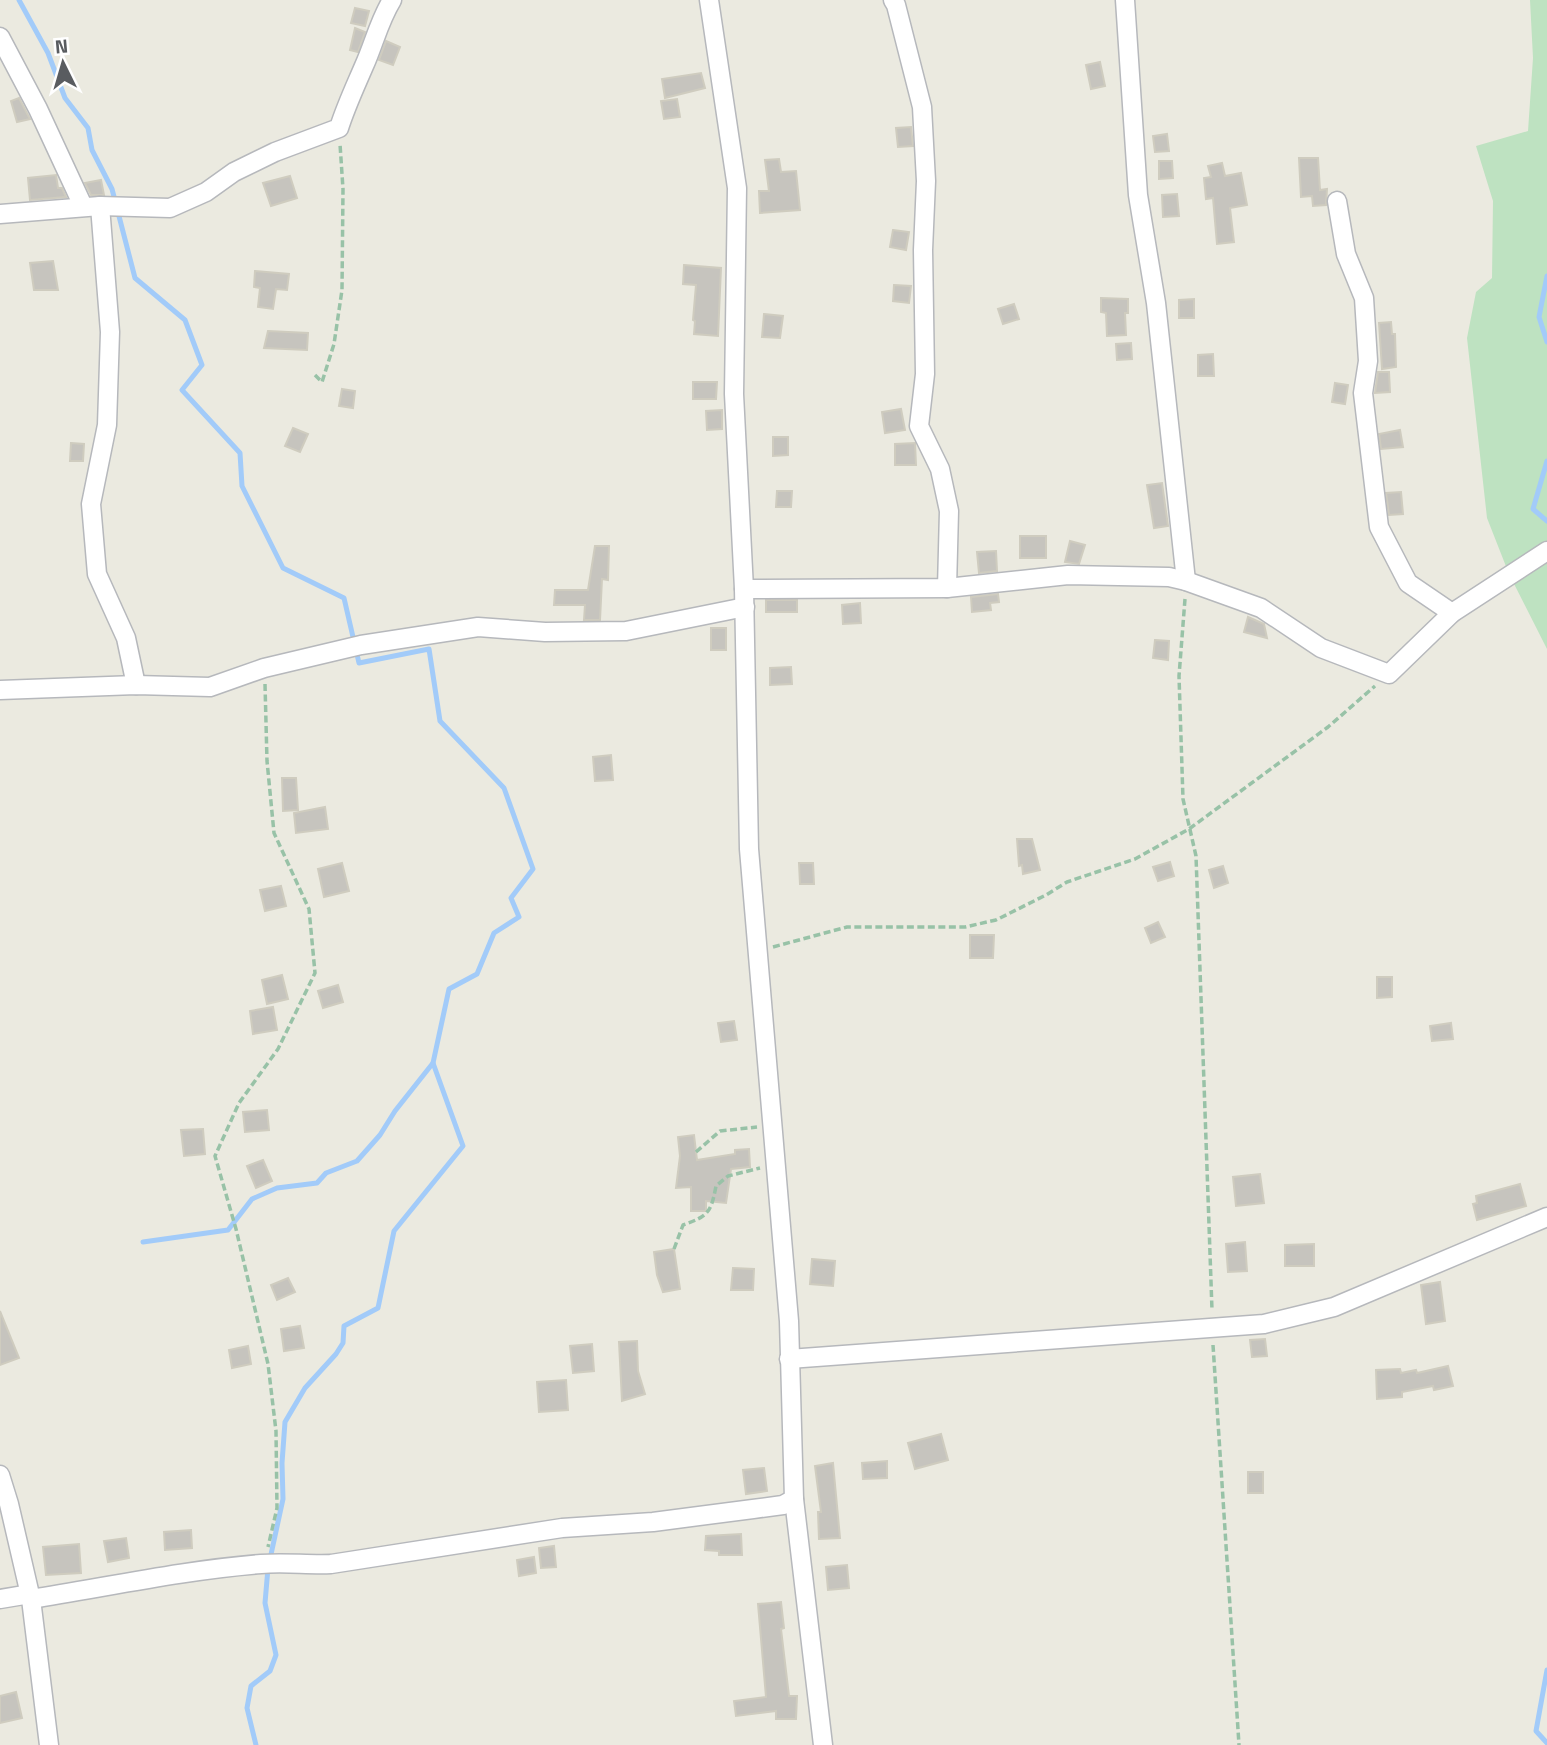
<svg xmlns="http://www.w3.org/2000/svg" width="1547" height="1745" viewBox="0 0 1547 1745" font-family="'Titillium Web',sans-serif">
	<rect width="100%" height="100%" fill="#ebeae0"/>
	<!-- green -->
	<path fill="#bee2c1" d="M1530 0H1547V649L1509 574 1487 518 1467 338 1476 292 1492 278 1493 201 1476 146 1528 131 1533 58Z"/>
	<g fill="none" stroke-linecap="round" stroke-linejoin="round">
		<!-- stream -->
		<g stroke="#a2cbf9" stroke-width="5">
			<path d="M19 0 48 53 65 98 88 128 92 150 112 189 135 278 185 320 202 365 182 390 240 453 242 486 283 568 344 598 359 663 429 649 440 721 504 788 533 869 511 898 519 917 494 933 477 974 449 989 433 1063 463 1146 394 1231 378 1308 344 1326 343 1343 336 1354 305 1388 285 1422 282 1463 283 1499 270 1559"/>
			<path d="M1547 276 1539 317 1547 342"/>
			<path d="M1547 461 1533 509 1547 521"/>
			<path d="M143 1242 228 1230 252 1199 277 1188 317 1183 326 1173 357 1161 380 1135 395 1111 433 1063"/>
			<path d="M1547 1670 1536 1731 1547 1743"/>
			<path d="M256 1745 247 1708 251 1686 270 1671 276 1655 265 1603 268 1568"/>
		</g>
	</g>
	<!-- building -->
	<g fill="#c6c4be" stroke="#cfccbf" stroke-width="2">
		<path d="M355 8 369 11 365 26 351 23Z"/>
		<path d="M355 28 365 32 358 52 350 50Z"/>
		<path d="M386 41 400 47 393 65 379 60Z"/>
		<path d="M1100 62 1105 86 1091 89 1086 65Z"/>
		<path d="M701 73 705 88 665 98 662 79Z"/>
		<path d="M19 98 30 119 17 122 11 101Z"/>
		<path d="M677 99 680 117 664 119 661 101Z"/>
		<path d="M911 127 913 146 898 147 896 128Z"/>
		<path d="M1167 134 1169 151 1155 152 1153 136Z"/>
		<path d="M1299 158H1318L1320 190 1327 189 1326 205 1313 206 1312 196 1301 197Z"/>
		<path d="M779 159 781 172 796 171 800 210 760 213 759 191H769L765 160Z"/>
		<path d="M1159 161H1172L1173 178 1159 179Z"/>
		<path d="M1222 163 1225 176 1241 173 1247 205 1230 208 1234 242 1217 244 1213 198 1206 199 1204 178 1211 177 1208 166Z"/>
		<path d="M56 175 58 188H62L66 197 30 200 28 178Z"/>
		<path d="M290 176 297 198 271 206 263 183Z"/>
		<path d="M101 180 104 195H91L85 183Z"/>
		<path d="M1177 194 1179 216 1163 217 1162 195Z"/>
		<path d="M893 230 909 232 906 250 890 247Z"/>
		<path d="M53 261 58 290H34L30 263Z"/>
		<path d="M684 265 721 268 718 336 694 334 695 321 693 320 696 285 683 284Z"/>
		<path d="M255 271 289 274 287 290 276 289 273 309 258 307 260 288 254 287Z"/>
		<path d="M894 285 911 286 909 303 893 301Z"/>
		<path d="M1101 298 1128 299V313H1125L1126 335 1107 336 1106 313 1101 312Z"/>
		<path d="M1194 299V318H1179V300Z"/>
		<path d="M1014 304 1019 319 1003 324 998 309Z"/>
		<path d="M764 314 783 316 780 338 762 337Z"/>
		<path d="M1391 322 1392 334H1395L1396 367 1382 369 1379 323Z"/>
		<path d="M268 331 308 333 307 350 264 348Z"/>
		<path d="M1131 343 1132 359 1117 360 1116 344Z"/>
		<path d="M1213 354 1214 376H1198V355Z"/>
		<path d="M1378 372H1389L1390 392 1375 393Z"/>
		<path d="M693 382H717L716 399H693Z"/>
		<path d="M1335 383 1348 385 1345 404 1332 402Z"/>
		<path d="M342 389 355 391 353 408 339 406Z"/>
		<path d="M901 409 905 430 885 433 882 412Z"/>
		<path d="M722 410V429L707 430 706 411Z"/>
		<path d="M293 428 308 434 300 452 285 446Z"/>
		<path d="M1400 430 1403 447 1381 449 1379 434Z"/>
		<path d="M773 437H788V455L773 456Z"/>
		<path d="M71 443 84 444 83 461H70Z"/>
		<path d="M915 443 916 465H895V444Z"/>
		<path d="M1162 483 1168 526 1154 528 1147 485Z"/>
		<path d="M777 491H792L791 507H776Z"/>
		<path d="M1401 492 1403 514 1389 515 1386 493Z"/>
		<rect x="1020" y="536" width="26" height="22"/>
		<path d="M1070 541 1085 545 1079 564 1065 562Z"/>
		<path d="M595 546H609L608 580 602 579 600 620H584L585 605H554L555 590H588Z"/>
		<path d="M996 551 997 571 979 573 977 552Z"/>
		<path d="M998 594 999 602 990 603 991 610 972 612 971 597Z"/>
		<rect x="766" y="600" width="31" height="12"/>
		<path d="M860 603 861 623 843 624 842 605Z"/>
		<path d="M1248 617 1264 624 1267 638 1244 632Z"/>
		<rect x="711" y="628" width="15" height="22"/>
		<path d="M1155 640 1169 641 1168 660 1153 658Z"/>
		<path d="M791 667 792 684 770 685V668Z"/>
		<path d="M611 755 613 780 595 781 593 757Z"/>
		<path d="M282 778H296L298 810 283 811Z"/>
		<path d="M325 807 328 829 296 833 294 813Z"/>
		<path d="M1017 839H1032L1040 870 1023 874 1022 865 1019 866Z"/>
		<path d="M1170 862 1174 876 1158 881 1153 867Z"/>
		<path d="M342 863 349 891 324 897 318 869Z"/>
		<path d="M799 863H813L814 884H800Z"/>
		<path d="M1223 866 1228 883 1214 888 1209 870Z"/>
		<path d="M281 886 286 906 265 911 260 890Z"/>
		<path d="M1158 922 1165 937 1151 943 1145 928Z"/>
		<path d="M970 935H994L993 958H970Z"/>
		<path d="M282 975 288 999 267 1004 262 980Z"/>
		<path d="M1377 977H1392V997L1377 998Z"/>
		<path d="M338 985 343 1002 323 1008 318 991Z"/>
		<path d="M273 1007 277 1030 253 1034 250 1011Z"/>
		<path d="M734 1021 737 1040 721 1042 718 1023Z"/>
		<path d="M1451 1023 1453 1039 1432 1041 1430 1026Z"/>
		<path d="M267 1110 269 1130 245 1132 243 1112Z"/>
		<path d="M203 1129 205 1154 184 1156 181 1130Z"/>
		<path d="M694 1135 697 1160 735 1154V1150L749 1149 750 1167 731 1169 726 1203 706 1201V1211H691V1187L676 1188 680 1156 678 1137Z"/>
		<path d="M263 1160 272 1181 256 1188 247 1166Z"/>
		<path d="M1260 1174 1264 1203 1236 1206 1233 1177Z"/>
		<path d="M1520 1184 1526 1206 1477 1220 1473 1204 1477 1203 1476 1196Z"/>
		<path d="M1245 1242 1247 1271 1228 1272 1226 1244Z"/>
		<path d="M1314 1244V1266H1285V1245Z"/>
		<path d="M674 1249 680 1289 663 1292 657 1275 654 1252Z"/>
		<path d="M812 1259 835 1261 833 1286 810 1284Z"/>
		<path d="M733 1268 754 1269 753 1290H731Z"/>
		<path d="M288 1278 295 1292 277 1300 271 1285Z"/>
		<path d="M1440 1282 1445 1321 1426 1324 1421 1285Z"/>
		<path d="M0 1311 19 1358 0 1365Z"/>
		<path d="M300 1326 304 1348 284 1351 281 1329Z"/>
		<path d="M1265 1339 1267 1356 1252 1357 1250 1340Z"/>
		<path d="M637 1341 638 1371 645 1394 622 1401 619 1342Z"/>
		<path d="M592 1344 594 1371 573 1373 570 1346Z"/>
		<path d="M248 1346 251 1364 232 1368 229 1350Z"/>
		<path d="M1448 1366 1453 1386 1434 1390 1433 1386 1402 1392V1397L1377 1399 1376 1370 1400 1369 1401 1373 1416 1370 1417 1373Z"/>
		<path d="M566 1380 568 1410 539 1412 537 1382Z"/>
		<path d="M941 1434 948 1460 915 1469 908 1443Z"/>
		<path d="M887 1461V1478L863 1479 862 1463Z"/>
		<path d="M833 1463 840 1538 819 1539 818 1512H821L815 1466Z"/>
		<path d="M764 1468 767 1491 746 1494 743 1470Z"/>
		<rect x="1248" y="1472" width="15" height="21"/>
		<path d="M191 1530 192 1548 165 1550 164 1532Z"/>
		<path d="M741 1534 742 1555H719V1551L705 1550 706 1536Z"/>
		<path d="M126 1538 129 1558 108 1562 104 1541Z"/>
		<path d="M79 1544 81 1573 46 1575 43 1547Z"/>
		<path d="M554 1546 556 1567 541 1568 539 1548Z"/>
		<path d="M534 1557 536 1573 519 1576 517 1560Z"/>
		<path d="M847 1565 849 1588 828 1590 826 1567Z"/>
		<path d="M781 1602 784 1628 781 1629 789 1696H797L796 1719H776V1711L736 1716 734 1701 766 1697 758 1604Z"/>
		<path d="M16 1692 22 1718 0 1723V1696Z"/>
	</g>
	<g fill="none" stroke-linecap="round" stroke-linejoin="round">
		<defs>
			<g id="minor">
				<path d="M709 0 737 188 734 394 744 589 749 849 789 1321 794 1499 823 1745"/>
				<path d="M893 0 896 5 922 107 926 181 923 250 925 374 919 426 940 469 949 511 947 588"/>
				<path d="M1125 0 1138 195 1156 303 1186 581"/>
				<path d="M0 37 38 109 83 206"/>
				<path d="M1337 201 1346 254 1364 298 1368 361 1363 393 1379 527 1408 583 1452 613"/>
				<path d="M100 206 110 332 107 425 91 504 97 574 126 638 136 685"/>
				<path d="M0 214 100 206 170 208 206 192 234 172 275 152 339 128C346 106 355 87 364 66 374 44 379 21 392 0"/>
				<path d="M744 589 947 588 1068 575 1169 577 1186 581 1261 608 1321 648 1389 674 1452 613 1547 551"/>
				<path d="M0 690 136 685 210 687 264 668 361 645 478 627 545 632 626 631 745 607"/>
				<path d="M789 1359 1264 1324 1334 1307 1547 1217"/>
				<path d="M0 1475 9 1504 31 1599 49 1745"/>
				<path d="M0 1599 30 1594"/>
				<path d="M31 1599C107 1587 185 1570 261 1564 284 1562 308 1565 331 1564L562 1528 653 1522 753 1509 783 1505 794 1499"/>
			</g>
		</defs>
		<!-- minor casing -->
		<use href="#minor" stroke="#b6b8bc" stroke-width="21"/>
		<!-- path -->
		<g stroke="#98c2a7" stroke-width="3.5" stroke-dasharray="7 3.5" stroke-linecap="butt">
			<path d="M315 375 322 382 334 344 342 290 343 189 340 144"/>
			<path d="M1185 599 1179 676 1183 799 1196 856 1212 1310"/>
			<path d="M265 684 267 761 274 833 309 909 315 973 278 1049 239 1103 215 1156 236 1229 268 1364 276 1431 277 1508 268 1547"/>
			<path d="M773 947 847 927H965L996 920 1046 895 1067 882 1135 859 1189 829 1328 727 1375 686"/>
			<path d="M696 1152 720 1131 757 1127"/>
			<path d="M674 1249 683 1225C708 1216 711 1213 716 1186L728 1176 760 1168"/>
			<path d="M1213 1345 1239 1745"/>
		</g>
		<!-- minor -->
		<use href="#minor" stroke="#fff" stroke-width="18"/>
	</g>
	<!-- north arrow -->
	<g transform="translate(63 63) rotate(355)" stroke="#ffffff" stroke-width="5" paint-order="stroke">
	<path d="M0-5L12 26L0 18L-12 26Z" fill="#595c60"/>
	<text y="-10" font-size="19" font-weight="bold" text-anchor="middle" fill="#595c60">N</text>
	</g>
</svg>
